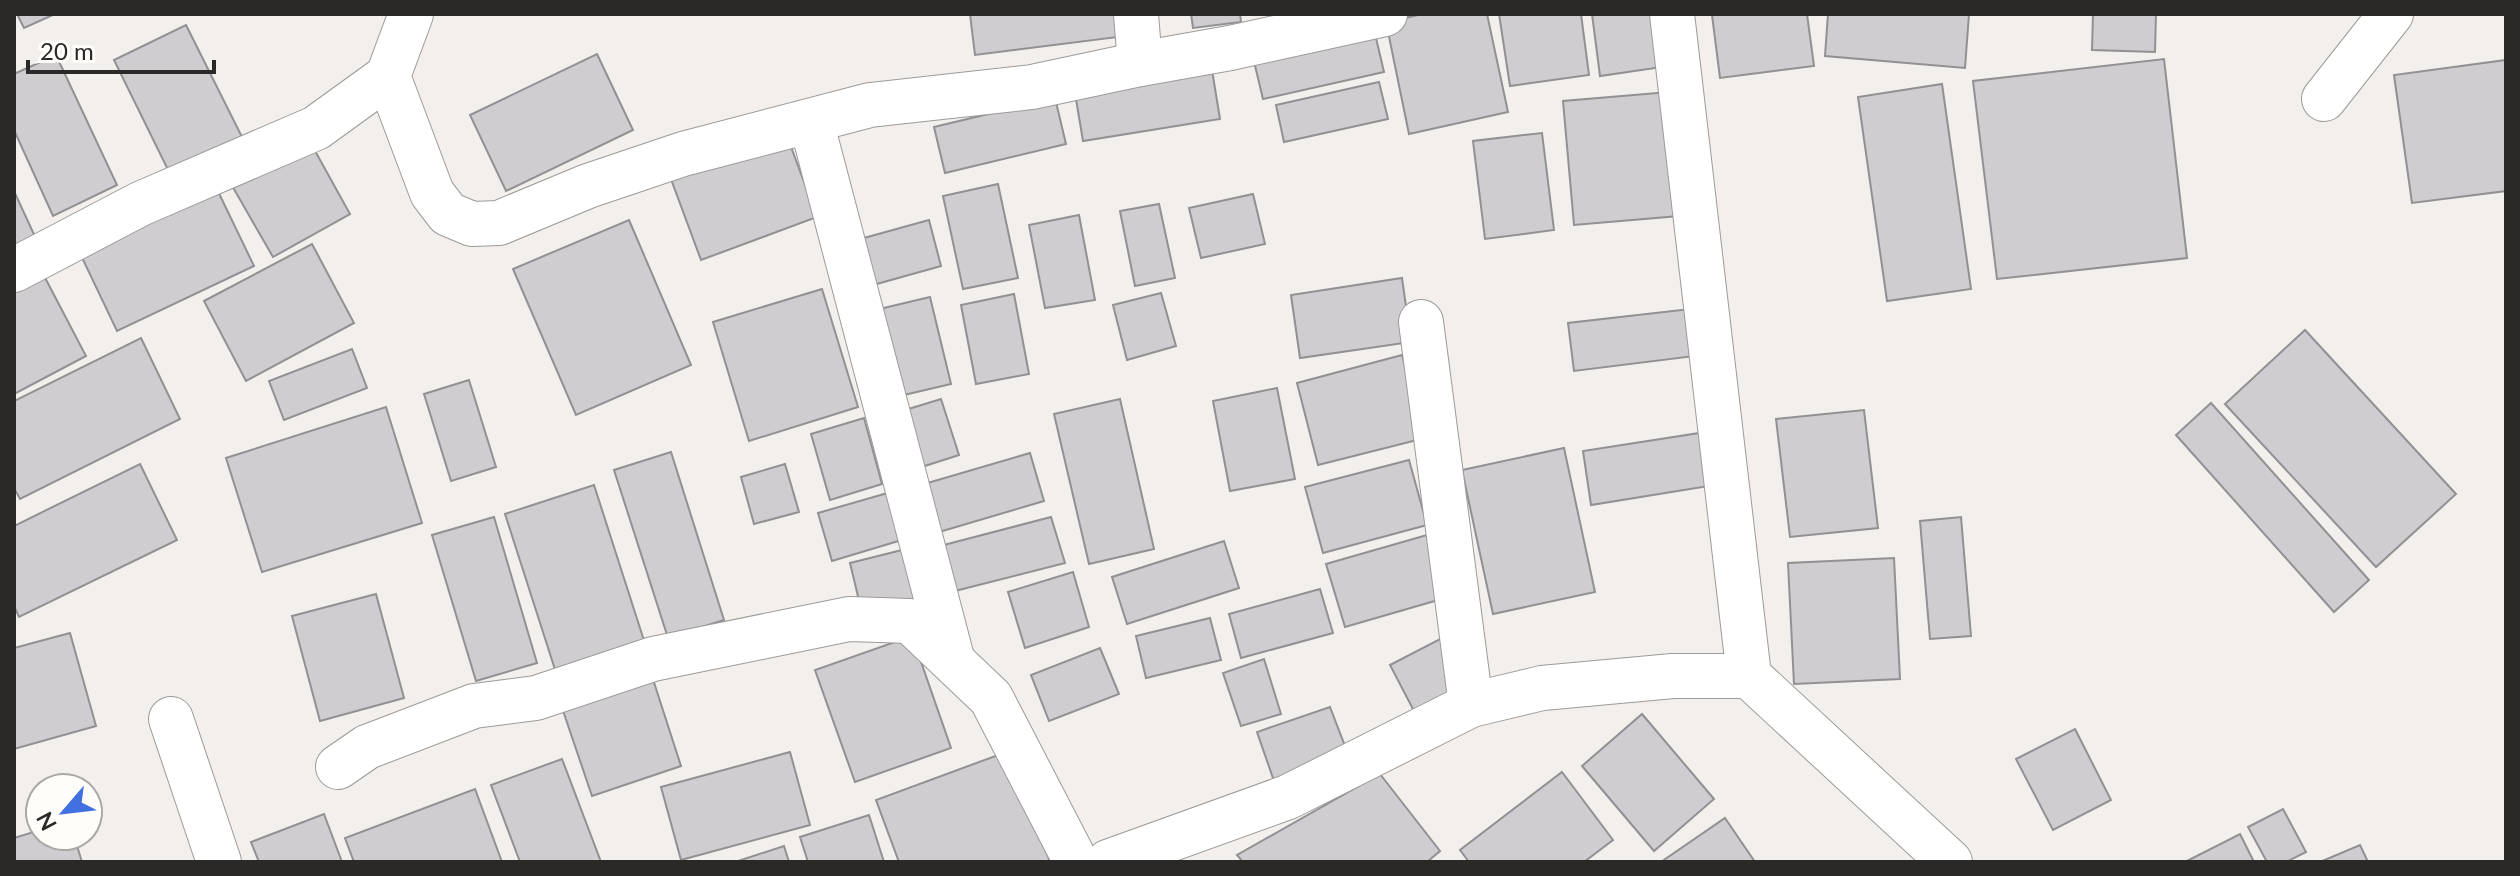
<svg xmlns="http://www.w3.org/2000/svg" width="2520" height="876" viewBox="0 0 2520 876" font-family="Lato,sans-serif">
	<rect width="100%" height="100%" fill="#f2efec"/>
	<!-- building -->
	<g fill="#cfcdd0" stroke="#919093" stroke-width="2">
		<path d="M17 14H55L24 28Z"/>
		<path d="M970 14H1115L1118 37 975 55Z"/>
		<path d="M1191 14H1240L1241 22 1193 28Z"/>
		<path d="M1423 14H1487L1508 112 1409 134 1386 22Z"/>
		<path d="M1499 14H1581L1589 75 1510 86Z"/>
		<path d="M1592 14H1655L1662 67 1600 76Z"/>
		<path d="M1721 14H1807L1814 66 1720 78 1712 15Z"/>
		<path d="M1828 14H1969L1965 68 1825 56Z"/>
		<path d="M2093 14H2156L2155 52 2092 50Z"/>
		<path d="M1372 21 1384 72 1263 99 1251 49Z"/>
		<path d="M186 25 246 145 173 180 114 60Z"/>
		<path d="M597 54 633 130 506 191 470 115Z"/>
		<path d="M56 55 117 185 53 216 14 130V74Z"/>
		<path d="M2164 59 2187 258 1997 279 1973 81Z"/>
		<path d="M2506 60V191L2412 203 2394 75Z"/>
		<path d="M1212 70 1220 119 1083 141 1075 93Z"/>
		<path d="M1379 82 1388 119 1284 142 1276 105Z"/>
		<path d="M1942 84 1971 289 1887 301 1858 97Z"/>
		<path d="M1669 92 1679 216 1574 225 1563 101Z"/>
		<path d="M1055 98 1066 144 945 173 934 127Z"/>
		<path d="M784 128 817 217 701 260 668 171Z"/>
		<path d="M1542 133 1554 230 1485 239 1473 141Z"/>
		<path d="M309 140 350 214 273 257 231 184Z"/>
		<path d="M213 181 254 266 117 331 77 247Z"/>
		<path d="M998 184 1018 278 963 289 943 196Z"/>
		<path d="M14 191 37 241 14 252Z"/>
		<path d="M1253 194 1265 244 1201 258 1189 208Z"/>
		<path d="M1159 204 1175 278 1135 286 1120 211Z"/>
		<path d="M1079 215 1095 300 1045 308 1029 225Z"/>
		<path d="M629 220 691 365 576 415 513 269Z"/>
		<path d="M929 220 941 266 866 287 853 241Z"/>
		<path d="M312 244 354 323 246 381 204 301Z"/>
		<path d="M41 270 86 356 14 394V284Z"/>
		<path d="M1402 278 1411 342 1300 358 1291 295Z"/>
		<path d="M822 289 858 407 749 441 713 322Z"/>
		<path d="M1161 293 1176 346 1127 360 1113 305Z"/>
		<path d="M1014 294 1029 374 976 384 961 305Z"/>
		<path d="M930 297 951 384 891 398 871 311Z"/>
		<path d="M1690 309 1695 356 1574 371 1568 323Z"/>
		<path d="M2305 330 2456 494 2376 567 2225 404Z"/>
		<path d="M141 338 180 419 20 499 14 488V401Z"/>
		<path d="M352 349 367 388 284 420 269 381Z"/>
		<path d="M1402 355 1425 438 1318 465 1297 383Z"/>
		<path d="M469 380 496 467 451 481 424 394Z"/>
		<path d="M1277 388 1295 479 1230 491 1213 401Z"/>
		<path d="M941 399 959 455 906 472 889 415Z"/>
		<path d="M1120 399 1154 549 1089 564 1054 414Z"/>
		<path d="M2211 403 2369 580 2334 612 2176 435Z"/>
		<path d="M386 407 422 523 262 572 226 458Z"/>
		<path d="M1864 410 1878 528 1790 537 1776 419Z"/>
		<path d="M864 418 882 484 830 500 811 434Z"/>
		<path d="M1706 432 1715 485 1591 505 1583 451Z"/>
		<path d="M1564 448 1595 592 1493 614 1462 470Z"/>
		<path d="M671 452 724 620 668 638 614 470Z"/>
		<path d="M1030 453 1044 501 929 535 914 487Z"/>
		<path d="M1409 460 1427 525 1323 553 1305 487Z"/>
		<path d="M140 464 177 540 19 617 14 606V526Z"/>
		<path d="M785 464 799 512 754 524 741 477Z"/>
		<path d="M594 485 649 656 560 685 505 514Z"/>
		<path d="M891 492 905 539 832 561 818 513Z"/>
		<path d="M494 517 537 663 476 681 432 535Z"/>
		<path d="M1051 517 1065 563 951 592 940 546Z"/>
		<path d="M1961 517 1971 636 1930 639 1920 521Z"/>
		<path d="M1427 535 1445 598 1345 627 1326 564Z"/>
		<path d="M1224 541 1239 588 1127 624 1112 577Z"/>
		<path d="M914 547 926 597 862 613 850 563Z"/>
		<path d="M1894 558 1900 679 1794 684 1788 563Z"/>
		<path d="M1073 572 1089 627 1025 648 1008 592Z"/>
		<path d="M1320 589 1333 633 1241 658 1229 614Z"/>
		<path d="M376 594 404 698 320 721 292 616Z"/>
		<path d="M1210 618 1221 660 1146 678 1136 636Z"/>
		<path d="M70 633 96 726 14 749V648Z"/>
		<path d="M912 636 951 748 855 782 815 670Z"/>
		<path d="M1444 637 1468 685 1415 713 1390 665Z"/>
		<path d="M1100 648 1119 694 1049 721 1031 675Z"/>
		<path d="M1264 659 1281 714 1241 726 1223 673Z"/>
		<path d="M649 667 681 766 592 796 558 696Z"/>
		<path d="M1330 707 1348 754 1274 781 1257 732Z"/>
		<path d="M1642 714 1714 799 1654 851 1582 766Z"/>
		<path d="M2075 729 2111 800 2053 830 2016 759Z"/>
		<path d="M1009 751 1050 862H899L876 800Z"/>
		<path d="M790 752 810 825 681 860 661 787Z"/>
		<path d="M562 759 601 862H520L491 785Z"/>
		<path d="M1562 772 1613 840 1584 862H1469L1460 850Z"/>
		<path d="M1380 774 1440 851 1427 862H1243L1237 855Z"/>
		<path d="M475 789 502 862H354L345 838Z"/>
		<path d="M2283 809 2306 852 2286 862H2267L2248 827Z"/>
		<path d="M324 814 342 862H259L251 842Z"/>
		<path d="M869 815 884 862H808L800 837Z"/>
		<path d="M1725 818 1755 862H1661Z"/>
		<path d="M40 830V836H74L82 862H14V838Z"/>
		<path d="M2240 834 2254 862H2185Z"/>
		<path d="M2360 845 2368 862H2320Z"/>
		<path d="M784 846 789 862H735Z"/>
	</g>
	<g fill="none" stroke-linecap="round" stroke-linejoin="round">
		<defs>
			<g id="minor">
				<path d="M1136 14 1140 64"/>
				<path d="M1672 14 1749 676 1950 862"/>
				<path d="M388 76 411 14"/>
				<path d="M2324 99 2391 14"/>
				<path d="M811 121 952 658"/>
				<path d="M14 270 140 204 316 128 388 76 432 193 448 214 472 224 499 223 588 186 683 154 870 105 1032 87 1140 64 1230 48 1385 14"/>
				<path d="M1421 322 1471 705"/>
				<path d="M171 719 219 862"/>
				<path d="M338 767 367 747 474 706 536 698 653 659 849 619 910 621 991 698 1076 862"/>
				<path d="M1108 862 1288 797 1471 705 1542 688 1673 676H1749"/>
			</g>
		</defs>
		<!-- minor casing -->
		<use href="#minor" stroke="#9d9b99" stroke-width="46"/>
		<!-- minor -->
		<use href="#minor" stroke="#fff" stroke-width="44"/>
	</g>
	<!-- border -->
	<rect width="2520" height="876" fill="none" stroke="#2a2928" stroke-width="32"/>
	<!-- north arrow -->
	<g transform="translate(64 812) rotate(242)"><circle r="38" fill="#fffdfa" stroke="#aaa8a6" stroke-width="2"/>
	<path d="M0-6L14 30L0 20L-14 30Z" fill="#4170e1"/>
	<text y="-12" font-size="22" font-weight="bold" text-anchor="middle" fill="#2a2928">N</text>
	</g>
	<!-- scale -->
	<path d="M28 60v12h186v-12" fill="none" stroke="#2a2928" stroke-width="4"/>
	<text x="40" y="60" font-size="24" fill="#2a2928" stroke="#fffdfa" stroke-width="6" paint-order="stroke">20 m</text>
</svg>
